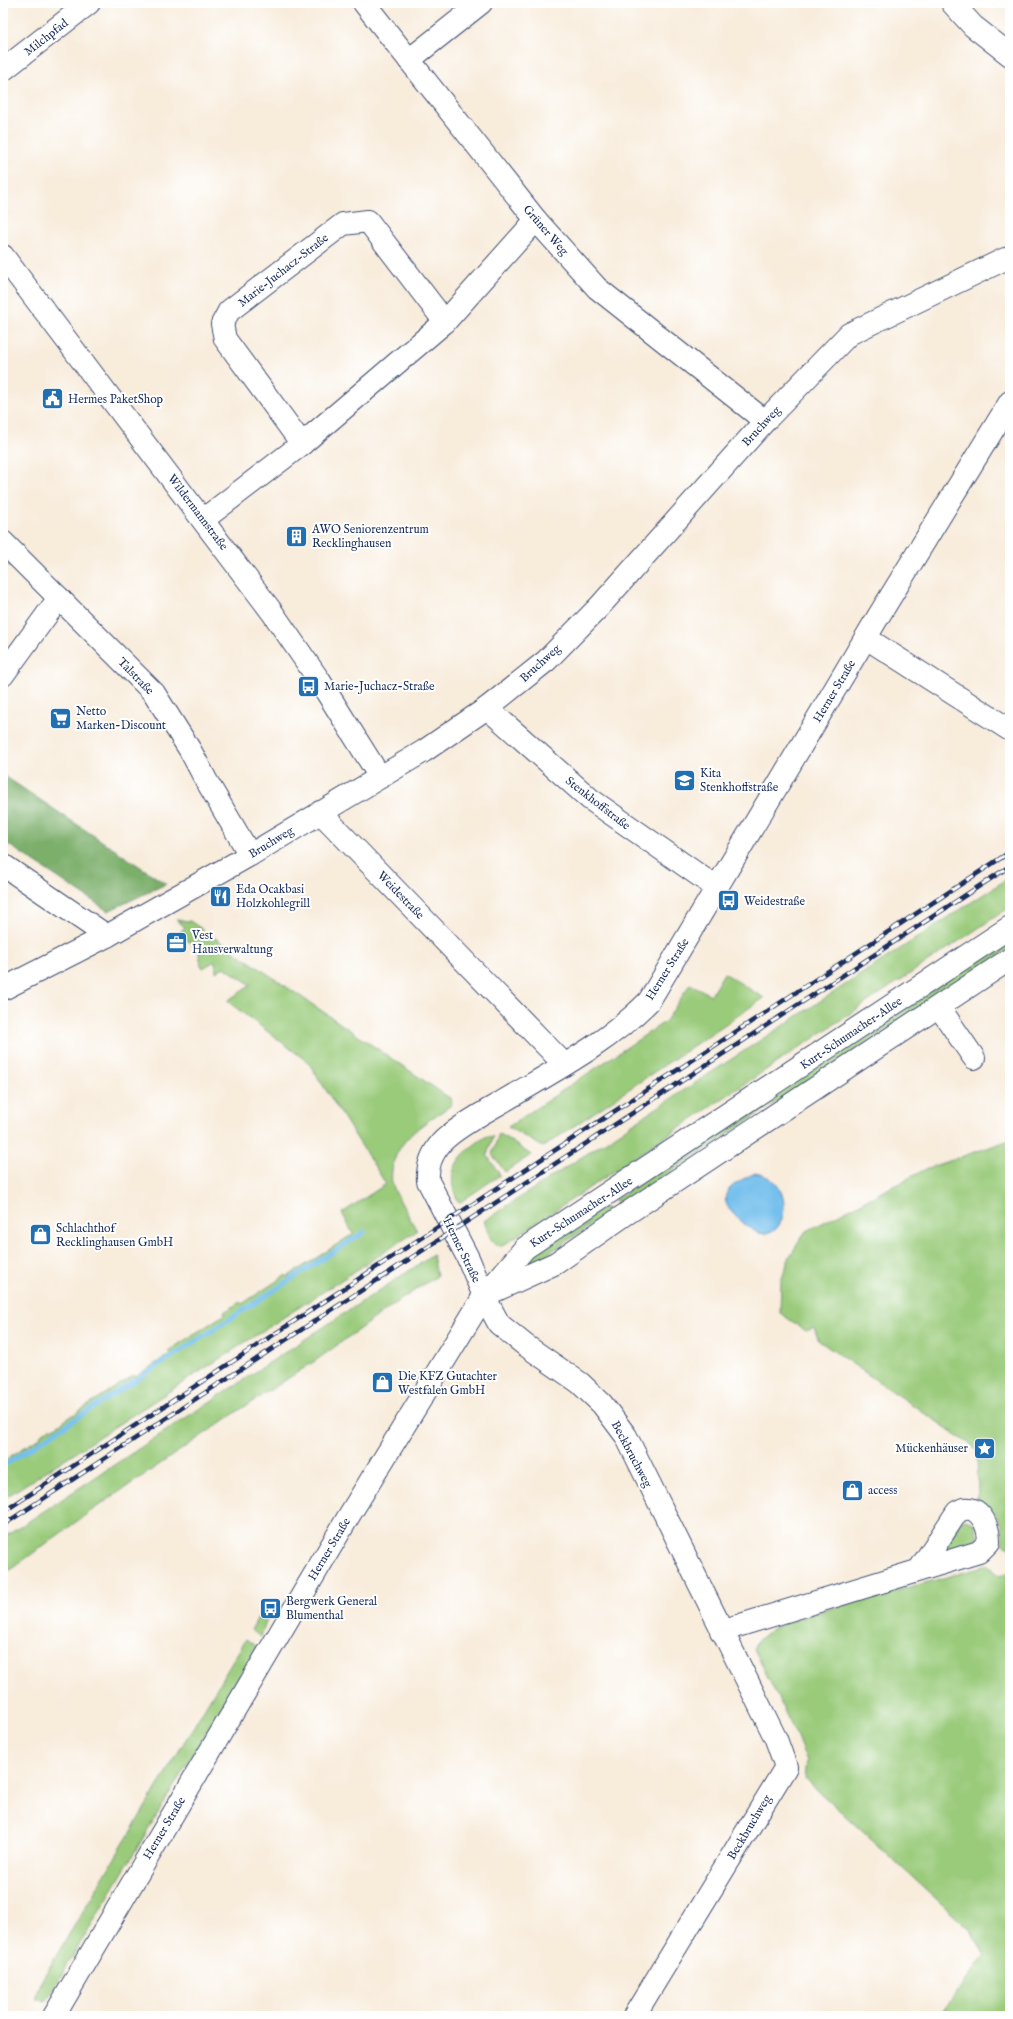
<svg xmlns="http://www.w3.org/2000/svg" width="1013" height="2019" viewBox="0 0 1013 2019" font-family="'IM FELL English',serif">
	<rect width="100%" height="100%" fill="#fff"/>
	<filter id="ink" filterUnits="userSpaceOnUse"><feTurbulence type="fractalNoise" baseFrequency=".025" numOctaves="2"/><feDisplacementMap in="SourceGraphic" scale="8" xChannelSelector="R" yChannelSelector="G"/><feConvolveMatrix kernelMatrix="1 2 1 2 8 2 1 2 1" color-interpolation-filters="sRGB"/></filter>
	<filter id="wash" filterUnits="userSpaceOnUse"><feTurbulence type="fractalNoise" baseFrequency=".012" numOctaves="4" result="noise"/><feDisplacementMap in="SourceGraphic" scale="16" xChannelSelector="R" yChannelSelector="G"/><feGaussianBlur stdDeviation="0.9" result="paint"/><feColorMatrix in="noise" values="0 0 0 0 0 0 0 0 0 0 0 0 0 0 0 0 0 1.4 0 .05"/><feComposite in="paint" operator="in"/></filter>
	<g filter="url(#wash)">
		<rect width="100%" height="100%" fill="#f8ecdb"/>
		<!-- green -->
		<g fill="#9acb7a" stroke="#5a7d6c">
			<path d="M1010 877V907L502 1246C490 1246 488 1231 484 1221Z"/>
			<path d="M176 920 190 921 451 1099 452 1103 450 1106C427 1122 396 1138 392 1170 392 1173 391 1178 392 1182 394 1193 411 1219 417 1231L3 1499V1461L41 1437 40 1435 51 1427 52 1429 134 1375 135 1377 170 1354 168 1351 225 1314 224 1312 240 1302 242 1304 286 1275 287 1277 353 1234 342 1213 386 1184 308 1062 227 1001 251 985 224 967 216 972 215 961 203 968 201 965 198 948 178 934 185 927Z"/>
			<path d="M1010 939V948L623 1203 614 1200Z"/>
			<path d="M724 973 764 998 543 1147 508 1127 666 1021 690 984 711 995Z"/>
			<path d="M499 1133 531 1155 505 1172 492 1154Z"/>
			<path d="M487 1136 493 1137 487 1155 500 1175 459 1203C442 1171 460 1153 487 1136Z"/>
			<path d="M1010 1140V1547L1002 1543C1006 1525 994 1507 978 1501L977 1449 819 1341 814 1328 806 1331 780 1313 781 1281 790 1256 805 1232 928 1168Z"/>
			<path d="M604 1207 612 1211 521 1272 525 1262 532 1255Z"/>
			<path d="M433 1255 437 1276 400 1300 315 1361 238 1411 91 1511 3 1575V1538Z"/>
			<path d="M966 1520 975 1524 978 1540 975 1544 943 1551 961 1521Z"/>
			<path d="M987 1564 1000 1576 1010 1571V2016H939L985 1955 969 1929 805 1779 807 1762 797 1737 754 1649 758 1640 772 1629 786 1623 814 1613 980 1568Z"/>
			<path d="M264 1606 270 1610 261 1637 251 1630Z"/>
			<path d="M246 1639 257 1647 46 2001 36 1999V1994L40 1983Z"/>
		</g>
		<!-- forest -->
		<path fill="#7baf6a" stroke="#4b6f64" d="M3 775 166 884 108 911 3 841Z"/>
		<!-- water -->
		<path fill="#73bfed" stroke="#4777a6" d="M755 1173C798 1179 788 1242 759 1233 751 1230 744 1224 739 1219 711 1195 731 1185 755 1173Z"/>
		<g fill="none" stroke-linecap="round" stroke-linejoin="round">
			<!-- stream -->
			<path stroke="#73bfed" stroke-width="5" d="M3 1466 364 1232"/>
		</g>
	</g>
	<g filter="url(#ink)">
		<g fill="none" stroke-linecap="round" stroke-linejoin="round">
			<defs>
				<g id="minor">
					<path d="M364 3 536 220 597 288 765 421"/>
					<path d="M952 3 973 26 1010 55"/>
					<path d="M409 60 481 3"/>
					<path d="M3 70 89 3"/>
					<path d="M3 256 272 612 319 680 380 777"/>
					<path d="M302 444 225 339 222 324 229 311 343 224 368 221 445 322"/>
					<path d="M204 519 302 444 445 322 536 220"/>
					<path d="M3 542 154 693 190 750 206 780 250 855"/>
					<path d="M866 638 1010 730"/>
					<path d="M3 675 59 598"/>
					<path d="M487 708 590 799 717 888"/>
					<path d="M320 812 564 1064"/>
					<path d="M3 865 107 936"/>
					<path d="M3 989 107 936 250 855 424 751 487 708 546 661 599 607 765 421 849 334 1005 259 1010 258"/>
					<path d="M939 1007 974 1058"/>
					<path d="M484 1296 499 1324 525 1345 580 1383 602 1404 626 1436 776 1739 786 1767 634 2016"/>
					<path d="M721 1631 979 1552 989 1542C989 1524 977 1500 957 1512L919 1570"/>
				</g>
				<g id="major">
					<path d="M490 1293 556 1263 626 1214 1010 959"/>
					<path d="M484 1296 468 1258 428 1181C427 1166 431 1155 441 1143 452 1130 486 1111 502 1102 552 1072 608 1043 649 1001L878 617 1010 402"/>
					<path d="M54 2016 350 1514 484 1296 525 1248 1010 927"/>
				</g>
			</defs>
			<!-- minor casing -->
			<use href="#minor" stroke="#3c4b71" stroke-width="24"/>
			<!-- major casing -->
			<use href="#major" stroke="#3c4b71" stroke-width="24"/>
			<!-- minor -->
			<use href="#minor" stroke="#fff" stroke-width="22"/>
			<!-- major -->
			<use href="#major" stroke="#fff" stroke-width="22"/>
			<defs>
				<g id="rail">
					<path d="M3 1512 1010 852"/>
					<path d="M3 1525 1010 866"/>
				</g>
			</defs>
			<!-- rail casing -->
			<use href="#rail" stroke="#1b2f5e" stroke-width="4.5"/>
			<!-- rail -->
			<use href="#rail" stroke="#fff" stroke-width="3" stroke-dasharray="9" stroke-linecap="butt"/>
		</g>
	</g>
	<!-- icons -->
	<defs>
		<symbol id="civic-square" viewBox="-11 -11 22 22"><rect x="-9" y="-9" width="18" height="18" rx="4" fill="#1f6fb2" stroke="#fff"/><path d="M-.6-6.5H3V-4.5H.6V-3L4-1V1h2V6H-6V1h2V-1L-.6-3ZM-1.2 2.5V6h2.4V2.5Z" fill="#fff"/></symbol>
		<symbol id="building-square" viewBox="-11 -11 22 22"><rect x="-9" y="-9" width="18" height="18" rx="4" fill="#1f6fb2" stroke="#fff"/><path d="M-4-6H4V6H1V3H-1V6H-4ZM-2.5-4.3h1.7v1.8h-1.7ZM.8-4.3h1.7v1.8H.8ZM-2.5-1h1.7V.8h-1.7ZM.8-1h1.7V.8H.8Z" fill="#fff"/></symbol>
		<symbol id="bus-square" viewBox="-11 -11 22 22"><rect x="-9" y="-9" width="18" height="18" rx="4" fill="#1f6fb2" stroke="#fff"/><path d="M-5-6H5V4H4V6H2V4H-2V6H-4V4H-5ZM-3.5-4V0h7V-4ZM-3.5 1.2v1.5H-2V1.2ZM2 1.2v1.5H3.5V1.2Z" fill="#fff"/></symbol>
		<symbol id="supermarket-square" viewBox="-11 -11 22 22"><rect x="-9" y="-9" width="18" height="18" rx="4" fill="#1f6fb2" stroke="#fff"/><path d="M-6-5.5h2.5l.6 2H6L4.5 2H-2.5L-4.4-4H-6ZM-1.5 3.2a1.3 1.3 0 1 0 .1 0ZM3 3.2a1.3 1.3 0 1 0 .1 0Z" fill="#fff"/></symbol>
		<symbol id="school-square" viewBox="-11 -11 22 22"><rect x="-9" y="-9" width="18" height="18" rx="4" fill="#1f6fb2" stroke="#fff"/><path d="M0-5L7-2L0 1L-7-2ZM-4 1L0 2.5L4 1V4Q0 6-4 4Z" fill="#fff"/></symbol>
		<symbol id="restaurant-square" viewBox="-11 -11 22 22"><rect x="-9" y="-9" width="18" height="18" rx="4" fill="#1f6fb2" stroke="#fff"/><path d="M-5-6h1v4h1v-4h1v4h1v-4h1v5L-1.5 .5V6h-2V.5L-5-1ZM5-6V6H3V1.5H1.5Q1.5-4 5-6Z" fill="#fff"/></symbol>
		<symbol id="office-square" viewBox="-11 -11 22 22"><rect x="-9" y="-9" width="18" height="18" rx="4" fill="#1f6fb2" stroke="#fff"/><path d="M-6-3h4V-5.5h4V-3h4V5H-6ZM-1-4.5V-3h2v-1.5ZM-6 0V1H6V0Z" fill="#fff"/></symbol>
		<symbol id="shop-square" viewBox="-11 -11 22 22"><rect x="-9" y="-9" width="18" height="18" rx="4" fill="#1f6fb2" stroke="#fff"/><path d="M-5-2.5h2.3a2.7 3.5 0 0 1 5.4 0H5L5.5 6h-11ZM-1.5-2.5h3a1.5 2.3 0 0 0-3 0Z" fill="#fff"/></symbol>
		<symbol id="sight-square" viewBox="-11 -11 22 22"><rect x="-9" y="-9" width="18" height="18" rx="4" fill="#1f6fb2" stroke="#fff"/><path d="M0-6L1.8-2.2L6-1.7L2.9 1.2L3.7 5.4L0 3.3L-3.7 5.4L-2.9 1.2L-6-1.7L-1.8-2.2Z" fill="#fff"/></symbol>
	</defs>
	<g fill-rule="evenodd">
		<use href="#civic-square" x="40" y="386" width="25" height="25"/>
		<use href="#building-square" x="284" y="524" width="25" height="25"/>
		<use href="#bus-square" x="296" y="674" width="25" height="25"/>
		<use href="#supermarket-square" x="48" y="706" width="25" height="25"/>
		<use href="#school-square" x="672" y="768" width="25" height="25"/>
		<use href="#restaurant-square" x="208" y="884" width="25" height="25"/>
		<use href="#bus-square" x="716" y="888" width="25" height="25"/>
		<use href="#office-square" x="164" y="930" width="25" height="25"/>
		<use href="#shop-square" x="28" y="1222" width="25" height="25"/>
		<use href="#shop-square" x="370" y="1370" width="25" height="25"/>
		<use href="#sight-square" x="972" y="1436" width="25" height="25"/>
		<use href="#shop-square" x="840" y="1478" width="25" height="25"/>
		<use href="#bus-square" x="258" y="1596" width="25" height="25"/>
	</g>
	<g text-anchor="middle" stroke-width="4" stroke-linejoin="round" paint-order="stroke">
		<!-- street labels -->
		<g font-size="12" fill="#1b2f5e" stroke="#fff">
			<text transform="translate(46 37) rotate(-38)" y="4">Milchpfad</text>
			<text transform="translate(546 230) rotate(49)" y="4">Grüner Weg</text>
			<text transform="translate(283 270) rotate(-38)" y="4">Marie-Juchacz-Straße</text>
			<text transform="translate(761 426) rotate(-47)" y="4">Bruchweg</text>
			<text transform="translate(198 512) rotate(53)" y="4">Wildermannstraße</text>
			<text transform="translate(540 663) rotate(-42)" y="4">Bruchweg</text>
			<text transform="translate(136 676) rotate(46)" y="4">Talstraße</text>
			<text transform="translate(834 691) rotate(-59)" y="4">Herner Straße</text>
			<text transform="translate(598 803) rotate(38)" y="4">Stenkhoffstraße</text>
			<text transform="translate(271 842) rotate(-31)" y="4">Bruchweg</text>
			<text transform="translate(401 895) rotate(46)" y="4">Weidestraße</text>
			<text transform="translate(667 969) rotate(-58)" y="4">Herner Straße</text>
			<text transform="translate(851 1033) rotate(-34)" y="4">Kurt-Schumacher-Allee</text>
			<text transform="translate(581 1212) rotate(-33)" y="4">Kurt-Schumacher-Allee</text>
			<text transform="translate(462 1250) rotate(64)" y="4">Herner Straße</text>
			<text transform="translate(632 1454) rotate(62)" y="4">Beckbruchweg</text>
			<text transform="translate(329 1549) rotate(-59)" y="4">Herner Straße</text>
			<text transform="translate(749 1827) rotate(-59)" y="4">Beckbruchweg</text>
			<text transform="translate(164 1828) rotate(-59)" y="4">Herner Straße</text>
		</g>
		<!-- poi labels -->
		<g font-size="12" fill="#1b2f5e" stroke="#fff" text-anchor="start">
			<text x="68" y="403">Hermes PaketShop</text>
			<text x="312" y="533">AWO Seniorenzentrum<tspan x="312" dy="14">Recklinghausen</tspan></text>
			<text x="324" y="690">Marie-Juchacz-Straße</text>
			<text x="76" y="715">Netto<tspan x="76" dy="14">Marken-Discount</tspan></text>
			<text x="700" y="777">Kita<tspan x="700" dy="14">Stenkhoffstraße</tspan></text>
			<text x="236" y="893">Eda Ocakbasi<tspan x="236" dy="14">Holzkohlegrill</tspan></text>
			<text x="744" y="905">Weidestraße</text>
			<text x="192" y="939">Vest<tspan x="192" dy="14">Hausverwaltung</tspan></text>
			<text x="56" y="1232">Schlachthof<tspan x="56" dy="14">Recklinghausen GmbH</tspan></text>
			<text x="398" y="1380">Die KFZ Gutachter<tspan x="398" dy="14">Westfalen GmbH</tspan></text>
			<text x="968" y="1452" text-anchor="end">Mückenhäuser</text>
			<text x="868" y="1494">access</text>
			<text x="286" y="1605">Bergwerk General<tspan x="286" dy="14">Blumenthal</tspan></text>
		</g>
	</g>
	<!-- margin -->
	<rect width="1013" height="2019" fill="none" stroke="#fff" stroke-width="16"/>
</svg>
